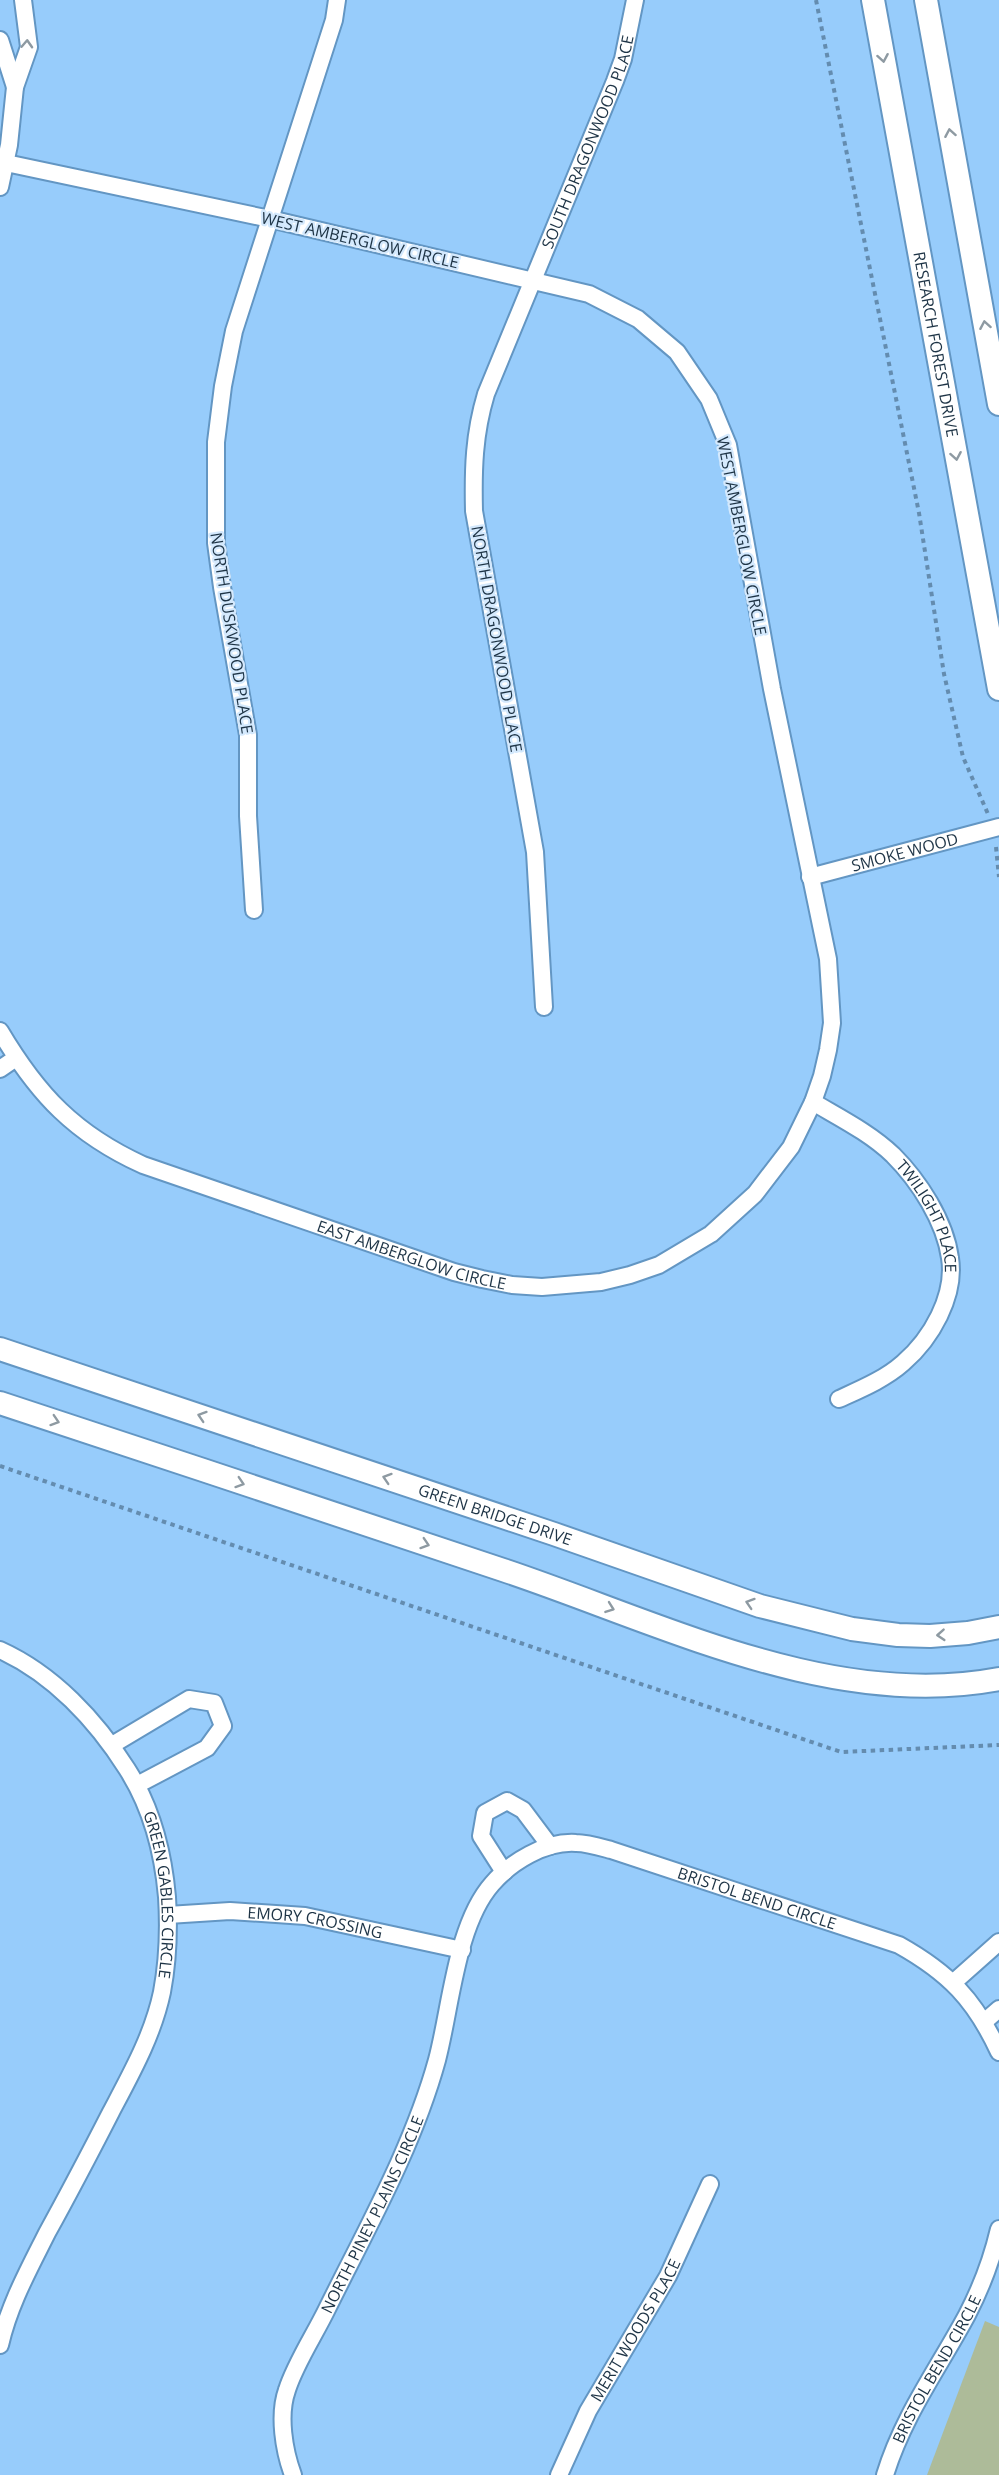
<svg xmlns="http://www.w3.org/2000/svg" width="999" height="2475" viewBox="0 0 999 2475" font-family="'Open Sans',sans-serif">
	<rect width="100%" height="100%" fill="#97ccfb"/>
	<!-- green -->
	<path fill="#adbb99" d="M985 2321 999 2327V2475H927Z"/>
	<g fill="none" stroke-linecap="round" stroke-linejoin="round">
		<defs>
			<g id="minor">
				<path d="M0 40 15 87"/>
				<path d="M0 187 9 145 15 87 29 47 23 0"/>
				<path id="s1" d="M810 877 999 827"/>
				<path d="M254 910 248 816V735L222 587 216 543V442L223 386 234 331 334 20 337 0"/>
				<path id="s2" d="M544 1007 535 852 474 511C473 469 474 434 486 394L615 81 623 59 635 0"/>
				<path id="s3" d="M0 1031C38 1095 75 1134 143 1165L454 1272 482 1279 512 1285 542 1287 601 1282 630 1275 659 1265 711 1234 755 1194 791 1147 813 1102 822 1076 828 1050 832 1023 828 959 772 689 728 445 709 399 677 352 638 319 589 294 270 219 6 163"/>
				<path d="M0 1069 16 1058"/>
				<path id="s4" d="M813 1102C840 1118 870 1133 893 1155 919 1181 945 1221 950 1258 956 1296 931 1339 903 1363 885 1379 861 1389 839 1399"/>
				<path id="s5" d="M0 1650C53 1674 96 1720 127 1769 152 1808 163 1851 167 1897 169 1929 168 1960 162 1992 153 2035 131 2074 111 2112 90 2153 69 2193 47 2233 29 2269 9 2305 0 2345"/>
				<path d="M112 1745 189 1699 214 1703 223 1726 207 1748 137 1785"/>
				<path d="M504 1872 481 1836 485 1813 507 1801 523 1810 550 1846"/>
				<path id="s6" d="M168 1915 230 1911 305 1916 462 1950"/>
				<path d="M954 1982 999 1942"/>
				<path d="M984 2022 999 2009"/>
				<path id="s7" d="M293 2475C284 2451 278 2415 287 2390 295 2364 315 2334 327 2309 367 2228 413 2147 437 2060 451 2007 456 1925 492 1884 511 1862 545 1841 576 1843 587 1843 600 1847 611 1850L899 1945C949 1973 975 2000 999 2052"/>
				<path id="s8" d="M559 2475 588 2411 668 2276 710 2184"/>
				<path id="s9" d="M885 2475C903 2416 938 2369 967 2315 981 2288 992 2259 999 2229"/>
			</g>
			<g id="secondary">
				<path id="s10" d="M873 0 999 689"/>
				<path d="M926 0 999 404"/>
				<path id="s11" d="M0 1349 554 1534 760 1606 852 1629 898 1635 930 1636 968 1633 999 1627"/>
				<path d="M0 1403C168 1458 335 1514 503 1570 659 1622 831 1711 999 1679"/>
			</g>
		</defs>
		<!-- minor casing -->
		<use href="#minor" stroke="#6396c3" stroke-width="20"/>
		<!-- secondary casing -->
		<use href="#secondary" stroke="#6396c3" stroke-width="26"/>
		<!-- path -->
		<g stroke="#648caf" stroke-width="4" stroke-dasharray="4.5 4.5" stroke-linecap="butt">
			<path d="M816 0 919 513 944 674 963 757 988 814"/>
			<path d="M996 847 999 877"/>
			<path d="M0 1466 841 1752 999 1745"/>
		</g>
		<!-- minor -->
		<use href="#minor" stroke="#fff" stroke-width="16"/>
		<!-- secondary -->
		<use href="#secondary" stroke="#fff" stroke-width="22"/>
	</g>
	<!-- one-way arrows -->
	<defs><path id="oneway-chevron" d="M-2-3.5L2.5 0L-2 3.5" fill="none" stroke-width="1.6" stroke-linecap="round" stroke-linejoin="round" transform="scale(1.5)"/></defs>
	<g stroke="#8e9aa2">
		<use href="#oneway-chevron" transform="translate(27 44) rotate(-87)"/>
		<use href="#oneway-chevron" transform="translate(883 58) rotate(80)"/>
		<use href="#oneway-chevron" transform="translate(950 133) rotate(-100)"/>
		<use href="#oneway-chevron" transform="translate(985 325) rotate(-100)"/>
		<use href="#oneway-chevron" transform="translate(956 456) rotate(80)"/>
		<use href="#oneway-chevron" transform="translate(202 1416) rotate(-162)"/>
		<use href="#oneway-chevron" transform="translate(55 1421) rotate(18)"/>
		<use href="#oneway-chevron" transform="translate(387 1478) rotate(-162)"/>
		<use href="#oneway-chevron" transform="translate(240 1483) rotate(18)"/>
		<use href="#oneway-chevron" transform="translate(425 1544) rotate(18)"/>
		<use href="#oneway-chevron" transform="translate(750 1603) rotate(-162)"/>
		<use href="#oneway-chevron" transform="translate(610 1608) rotate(20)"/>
		<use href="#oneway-chevron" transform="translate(941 1635) rotate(176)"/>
	</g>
	<g text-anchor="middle" stroke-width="4.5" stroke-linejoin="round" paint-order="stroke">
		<!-- street labels -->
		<g font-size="16" fill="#1e3446" stroke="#d4e9fd">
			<text dy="6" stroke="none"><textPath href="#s2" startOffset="892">SOUTH DRAGONWOOD PLACE</textPath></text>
			<text transform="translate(360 240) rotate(13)" y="6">WEST AMBERGLOW CIRCLE</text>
			<text dy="6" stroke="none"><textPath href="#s10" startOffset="350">RESEARCH FOREST DRIVE</textPath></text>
			<text transform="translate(742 536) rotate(79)" y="6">WEST AMBERGLOW CIRCLE</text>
			<text transform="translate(232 633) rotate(81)" y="6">NORTH DUSKWOOD PLACE</text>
			<text transform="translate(497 639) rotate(80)" y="6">NORTH DRAGONWOOD PLACE</text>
			<text dy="6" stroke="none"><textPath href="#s1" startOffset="98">SMOKE WOOD</textPath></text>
			<text dy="6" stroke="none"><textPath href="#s4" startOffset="168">TWILIGHT PLACE</textPath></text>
			<text dy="6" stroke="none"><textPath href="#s3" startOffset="483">EAST AMBERGLOW CIRCLE</textPath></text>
			<text dy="6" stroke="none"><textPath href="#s11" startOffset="522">GREEN BRIDGE DRIVE</textPath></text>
			<text dy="6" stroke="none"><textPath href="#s5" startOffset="309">GREEN GABLES CIRCLE</textPath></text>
			<text dy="6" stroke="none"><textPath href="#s7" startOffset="922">BRISTOL BEND CIRCLE</textPath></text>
			<text dy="6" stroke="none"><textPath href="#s6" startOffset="148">EMORY CROSSING</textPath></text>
			<text dy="6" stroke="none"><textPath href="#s7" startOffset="282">NORTH PINEY PLAINS CIRCLE</textPath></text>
			<text dy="6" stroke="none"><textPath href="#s8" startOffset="164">MERIT WOODS PLACE</textPath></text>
			<text dy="6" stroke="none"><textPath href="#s9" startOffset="118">BRISTOL BEND CIRCLE</textPath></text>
		</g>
	</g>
</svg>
